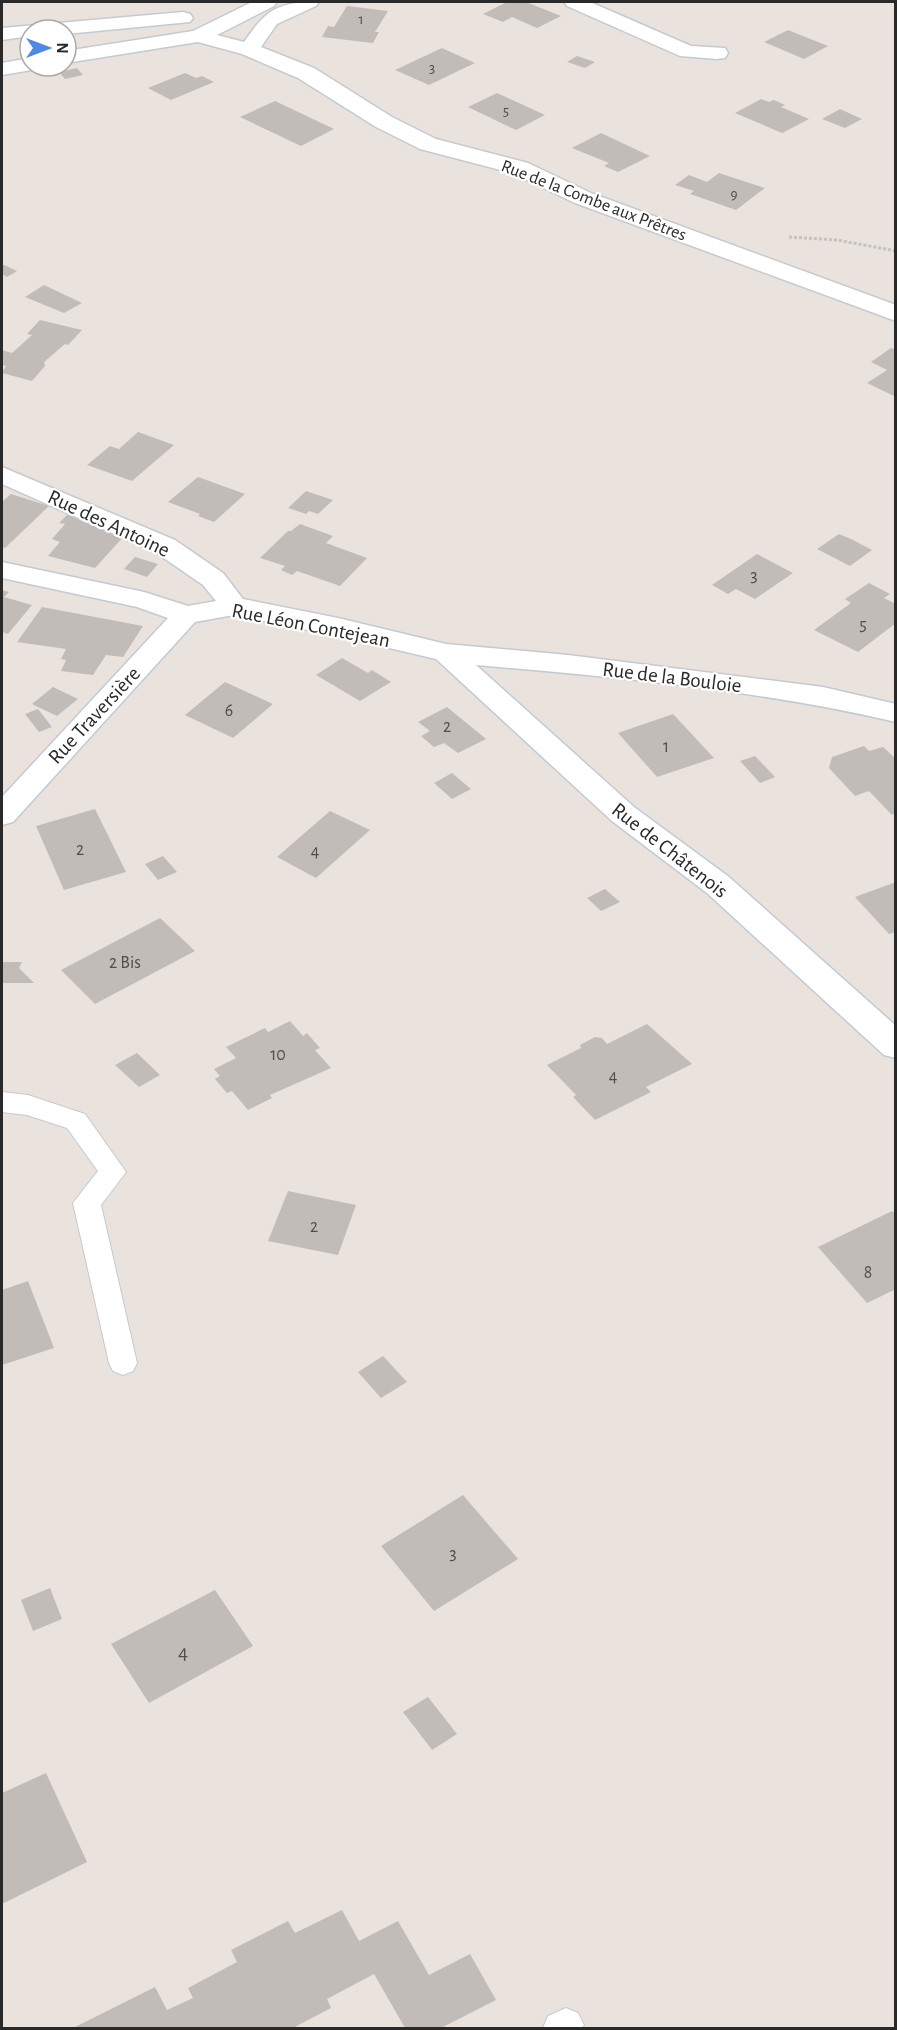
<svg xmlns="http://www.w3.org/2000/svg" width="897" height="2030" viewBox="0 0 897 2030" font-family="'Alegreya Sans',sans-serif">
	<rect width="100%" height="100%" fill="#eae2dd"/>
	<!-- building -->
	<g fill="#c2bcb9">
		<path d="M507 2H526L561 16 537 28 512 17 503 22 483 14Z"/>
		<path d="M347 6 388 11 375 32H379L373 43 322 37 328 26 334 27Z"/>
		<path d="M788 30 828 46 804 59 764 42Z"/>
		<path d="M442 48 475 63 429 85 395 70Z"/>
		<path d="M577 56 595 62 585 68 567 62Z"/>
		<path d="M77 68 83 75 65 79 59 72Z"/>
		<path d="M185 73 196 78 202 76 214 82 171 100 148 88Z"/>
		<path d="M497 93 545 115 516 130 468 107Z"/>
		<path d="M761 99 769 102 774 100 785 105 781 107 809 119 782 133 735 113Z"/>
		<path d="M275 101 334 129 301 146 240 117Z"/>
		<path d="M840 109 862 119 845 128 822 119Z"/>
		<path d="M601 133 650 156 618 172 604 166 609 163 572 148Z"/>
		<path d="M719 173 765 188 736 210 690 194 694 191 675 185 689 175 707 182Z"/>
		<path d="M2 264 17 271 7 277 2 274Z"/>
		<path d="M44 285 82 303 64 313 25 297Z"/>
		<path d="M40 320 82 330 68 345 65 344 44 362 45 366 32 381 2 373 6 366 2 365V350L12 353 32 335 27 334Z"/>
		<path d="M891 348 896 350V397L867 383 887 370 871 362Z"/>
		<path d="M138 432 174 445 132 481 87 465 110 446 119 449Z"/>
		<path d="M198 477 245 494 214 522 198 516 200 514 168 502Z"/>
		<path d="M306 491 333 500 318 514 309 511 306 514 288 508Z"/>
		<path d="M11 494 49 506 5 548 2 547V502Z"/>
		<path d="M69 513 125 535 95 568 48 556 60 542 52 539 65 524 59 523Z"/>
		<path d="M300 524 333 536 326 543 367 558 340 586 297 571 292 575 281 570 285 566 260 558 288 531H291Z"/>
		<path d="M839 534 853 540 872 550 850 566 817 549Z"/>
		<path d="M757 554 793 573 755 599 736 589 728 594 712 585Z"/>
		<path d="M135 557 158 564 147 577 124 569Z"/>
		<path d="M869 583 890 594 884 598 896 604V623L858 652 814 630 851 603 845 599Z"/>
		<path d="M2 590 9 592 4 597 32 605 8 634 2 632Z"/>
		<path d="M42 607 143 626 123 657 106 655 93 675 61 671 66 660 61 659 66 649 17 642Z"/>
		<path d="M342 658 368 673 372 670 391 682 360 701 316 675Z"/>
		<path d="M225 682 273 704 233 738 185 715Z"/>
		<path d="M53 687 78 699 57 716 32 704Z"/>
		<path d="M447 707 486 739 458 753 444 743 434 747 421 736 430 731 418 722Z"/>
		<path d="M38 709 52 727 39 732 25 714Z"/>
		<path d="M673 714 714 758 657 777 618 733Z"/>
		<path d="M864 746 869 751 883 747 896 759V813L892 815 869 791 855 796 829 768 832 757Z"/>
		<path d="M755 756 775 777 760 783 740 761Z"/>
		<path d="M452 773 471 789 452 799 434 783Z"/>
		<path d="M95 809 126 872 64 890 36 826Z"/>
		<path d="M330 811 370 830 316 878 277 857Z"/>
		<path d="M163 856 177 872 158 880 145 864Z"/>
		<path d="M896 882V932L889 934 855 897Z"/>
		<path d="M605 889 620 902 601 911 587 898Z"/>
		<path d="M160 918 195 951 95 1004 61 970Z"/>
		<path d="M2 962H22L19 968 34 983H2Z"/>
		<path d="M290 1021 303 1036 307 1033 320 1048 315 1050 331 1068 270 1095 272 1098 248 1110 232 1091 227 1093 215 1079 220 1076 214 1069 236 1058 226 1047 265 1028 268 1032Z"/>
		<path d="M647 1024 692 1064 646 1087 651 1092 595 1120 573 1097 576 1095 547 1065 581 1048 580 1045 595 1037 602 1038 607 1044Z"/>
		<path d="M137 1053 160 1075 139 1087 115 1065Z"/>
		<path d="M288 1191 356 1205 338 1255 268 1241Z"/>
		<path d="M892 1211 896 1214V1289L867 1303 818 1247Z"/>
		<path d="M28 1281 54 1348 2 1365V1290Z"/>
		<path d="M383 1356 407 1382 381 1398 358 1372Z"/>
		<path d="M463 1495 518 1559 434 1611 381 1546Z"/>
		<path d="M50 1588 62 1619 33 1631 21 1600Z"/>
		<path d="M215 1590 253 1646 149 1703 111 1644Z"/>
		<path d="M428 1697 457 1734 432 1750 403 1712Z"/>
		<path d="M46 1773 87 1862 2 1904V1793Z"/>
		<path d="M342 1910 359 1941 398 1921 429 1975 470 1954 496 2000 441 2028H405L374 1974 327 1999 331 2008 293 2028H73L155 1987 167 2010 193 1998 188 1988 237 1962 231 1950 288 1921 295 1933Z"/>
	</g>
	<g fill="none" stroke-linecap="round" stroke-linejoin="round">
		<defs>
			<g id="service">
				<path d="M2 1092 28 1095 85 1114 126 1172 101 1205 137 1363 133 1371 123 1375 113 1371 109 1363 73 1203 98 1171 67 1128 27 1115 2 1112Z"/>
				<path d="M566 2008 578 2013 584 2025 582 2028H543L548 2016Z"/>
			</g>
			<g id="minor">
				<path d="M252 2H277L274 6 217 35 244 42C267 9 277 2 319 2L316 6 277 24 261 47 314 68 392 117 436 139 528 163 591 193 896 305V321L575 203 512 173 420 149 376 127 298 78 242 54 198 42 66 63V51L193 31Z"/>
				<path d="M564 2H590L691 46 725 48 728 53 725 58 717 59 680 56 567 6Z"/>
				<path d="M183 12 190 14 193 18 190 22 66 34V30H30V36L2 40V28Z"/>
				<path d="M30 58V66H39L38 69 2 75V63Z"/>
				<path d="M2 467 175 540 223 573 243 599 338 618 446 644 568 655 823 687 896 704V722C760 690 615 677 476 665L634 807 729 877 896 1026V1058L884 1055 707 893 612 821 436 659 338 636 234 615 195 622 13 822 2 825V797L168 618 137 607 2 578V562L144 592 188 606 216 601 203 585 155 552 2 484Z"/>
			</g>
		</defs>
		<!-- service casing -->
		<use href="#service" stroke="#c4cad1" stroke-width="2"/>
		<!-- minor casing -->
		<use href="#minor" stroke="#c4cad1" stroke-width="3"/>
		<!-- path -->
		<path stroke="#c3c3c3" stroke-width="3" stroke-dasharray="3 2" stroke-linecap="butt" d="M789 237 837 240 896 251"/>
		<!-- service -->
		<use href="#service" fill="#fff" fill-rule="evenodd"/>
		<!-- minor -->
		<use href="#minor" fill="#fff" fill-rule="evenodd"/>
	</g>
	<g text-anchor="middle" stroke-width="4.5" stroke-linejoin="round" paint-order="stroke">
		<!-- far-number labels -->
		<g font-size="15" fill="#4f4e4d">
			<text x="361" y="24">1</text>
			<text x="432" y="73">3</text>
			<text x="506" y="116">5</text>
			<text x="734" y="199">9</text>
		</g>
		<!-- far-street labels -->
		<g font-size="18" fill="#292929" stroke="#fff">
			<text transform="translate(594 200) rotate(21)" y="6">Rue de la Combe aux Prêtres</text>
		</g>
		<!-- number labels -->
		<g font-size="18" fill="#4f4e4d">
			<text x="754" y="581">3</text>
			<text x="863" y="630">5</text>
			<text x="229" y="716">6</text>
			<text x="447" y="732">2</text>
			<text x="666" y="752">1</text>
			<text x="80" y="855">2</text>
			<text x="315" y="857">4</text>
			<text x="125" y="968">2 Bis</text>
			<text x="278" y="1060">10</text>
			<text x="613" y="1082">4</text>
			<text x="314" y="1232">2</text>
			<text x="868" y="1278">8</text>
			<text x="453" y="1559">3</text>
		</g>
		<!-- street labels -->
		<g font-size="21" fill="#292929" stroke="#fff">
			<text transform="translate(109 523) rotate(25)" y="7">Rue des Antoine</text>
			<text transform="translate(311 625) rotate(11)" y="7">Rue Léon Contejean</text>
			<text transform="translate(672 677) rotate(7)" y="7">Rue de la Bouloie</text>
			<text transform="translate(94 715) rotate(-47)" y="7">Rue Traversière</text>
			<text transform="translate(670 850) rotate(38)" y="7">Rue de Châtenois</text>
		</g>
		<!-- near-number labels -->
		<g font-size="21" fill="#4f4e4d">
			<text x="183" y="1659">4</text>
		</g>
	</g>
	<!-- border -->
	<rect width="897" height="2030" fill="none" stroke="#292929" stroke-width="6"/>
	<!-- north arrow -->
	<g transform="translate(48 48) rotate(90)"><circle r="28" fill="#ffffff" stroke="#a9a9a9" stroke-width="1.5"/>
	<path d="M0-4.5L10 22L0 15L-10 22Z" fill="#4f88e5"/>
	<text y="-9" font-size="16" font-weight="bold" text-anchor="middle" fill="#292929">N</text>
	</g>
</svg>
